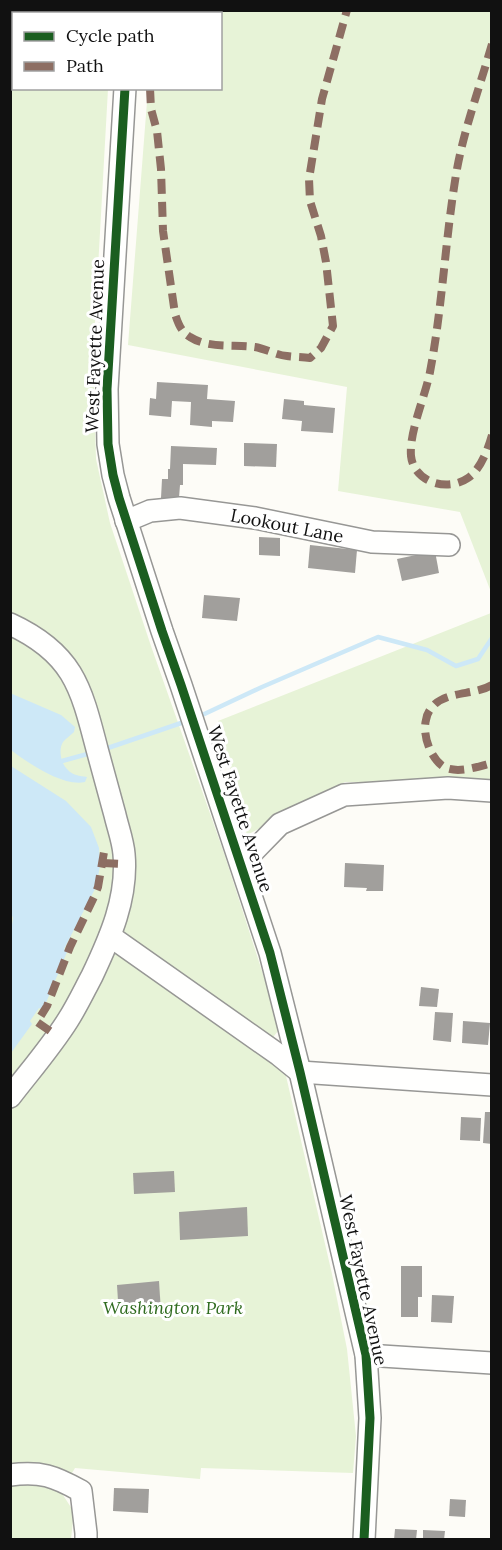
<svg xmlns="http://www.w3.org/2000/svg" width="502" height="1550" viewBox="0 0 502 1550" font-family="Lora,serif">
	<rect width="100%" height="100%" fill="#fdfcf7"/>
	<!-- green -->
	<g fill="#e7f3d7">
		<path d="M11 11H113V14H14V88L108 89 94 340V394L96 459 110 523 151 646 225 856 269 993 278 1031 274 1036 282 1071 286 1076 332 1274 347 1349 356 1436 353 1473 201 1468 200 1479 75 1468 61 1492 74 1512 71 1539 11 1540Z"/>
		<path d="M153 11H491V592L460 512 338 491 347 387 128 345 148 89 220 88V14L153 13Z"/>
		<path d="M491 613V784L345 782 247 835 218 721Z"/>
	</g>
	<!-- water -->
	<g fill="#cde8f7">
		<path d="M10 693 61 715 75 727 74 732C71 735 66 738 63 742 58 750 61 764 68 770 72 775 80 776 87 777L85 782C63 787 28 763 11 750Z"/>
		<path d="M11 766 66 801 91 827 99 848 100 866 96 887 64 949 67 952 43 1010 39 1008 30 1021 32 1024 11 1053 10 938 13 918 10 911Z"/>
	</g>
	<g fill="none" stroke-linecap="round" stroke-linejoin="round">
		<!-- stream -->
		<g stroke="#cde8f7" stroke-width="4.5">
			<path d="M198 717 262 687 378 637 427 650 456 666 478 659 492 638"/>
			<path d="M102 750 187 721"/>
			<path d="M62 761 91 753"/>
		</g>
	</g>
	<!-- building -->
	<g fill="#a19f9c">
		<path d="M157 382 208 385 207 399 235 401 233 422 212 421V427L190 425 191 402 172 401 171 417 149 415 150 398 156 399Z"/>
		<path d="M284 399 304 401V405L335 408 333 433 301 431 302 421 282 419Z"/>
		<path d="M244 443 277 444 276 467 244 466Z"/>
		<path d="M171 446 217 448 216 465 183 464V485H180L179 498H161L162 479H168V469H170Z"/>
		<path d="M259 537 280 538V556L259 555Z"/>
		<path d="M310 545 357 550 355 573 308 568Z"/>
		<path d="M435 551 439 573 402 581 397 559Z"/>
		<path d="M204 595 240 598 237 621 202 618Z"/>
		<path d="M345 863 384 865 383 891H366L367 888 344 887Z"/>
		<path d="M421 987 439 989 437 1007 419 1006Z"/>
		<path d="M435 1012 453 1013 451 1042 433 1040Z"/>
		<path d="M463 1021 490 1023 488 1045 462 1043Z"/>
		<path d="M485 1112H492V1144L483 1143Z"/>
		<path d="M461 1117 481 1118 480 1141 460 1140Z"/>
		<path d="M174 1171 175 1192 134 1194 133 1173Z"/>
		<path d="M247 1207 248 1236 180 1240 179 1212Z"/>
		<path d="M401 1266H422V1297H418V1317H401Z"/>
		<path d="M159 1281 161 1312 119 1316 117 1285Z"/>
		<path d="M432 1295 454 1296 452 1323 431 1322Z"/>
		<path d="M114 1488 149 1489 148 1513 113 1511Z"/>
		<path d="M450 1499 466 1500 465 1517 449 1516Z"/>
		<path d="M395 1529 417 1530 416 1540H394Z"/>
		<path d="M423 1530 445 1531 444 1540H423Z"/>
	</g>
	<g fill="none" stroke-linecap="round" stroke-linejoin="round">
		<defs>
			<g id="minor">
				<path d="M129 14 130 10"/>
				<path d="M125 88 107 389 108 444 113 475 119 498 162 631 181 685 270 953 300 1072 366 1355 370 1418 364 1540"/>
				<path d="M126 521 150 511 180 508 255 518 372 542 449 545"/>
				<path d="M10 624C73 653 81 687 97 749 103 771 109 793 115 815 118 828 123 841 124 854 128 898 110 938 92 976 84 991 77 1006 68 1020 51 1047 30 1071 10 1097"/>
				<path d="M241 864 280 824 344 795 448 788 492 791"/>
				<path d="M110 936 279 1055 300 1072"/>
				<path d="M300 1072 492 1085"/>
				<path d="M366 1355 492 1363"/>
				<path d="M10 1475C41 1471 54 1476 81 1491L86 1533V1540"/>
			</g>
		</defs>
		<!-- minor casing -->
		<use href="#minor" stroke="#979795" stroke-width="24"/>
		<!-- minor -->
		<use href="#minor" stroke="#fffffe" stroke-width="21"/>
		<!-- quiet -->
		<g stroke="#8d6e63" stroke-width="8" stroke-dasharray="15 8" stroke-linecap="butt">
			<path d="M154 14V10"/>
			<path d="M492 44C479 90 462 134 455 181 445 244 442 309 430 372 425 397 409 432 411 456 414 483 448 492 468 478 481 469 488 449 492 435"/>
			<path d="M150 88 151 109 157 131 161 169 163 231 175 314C178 323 181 332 190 337 209 349 234 344 255 347 266 349 276 355 287 356 294 357 302 357 310 358L321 348 333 326 326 262 321 236 310 201 309 179 322 99 347 10"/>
			<path d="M492 685C475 695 450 691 435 704 430 709 427 713 426 720 422 735 431 761 446 768 460 773 477 767 492 763"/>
			<path d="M103 863 124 864"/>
			<path d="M50 1031 37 1022 47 1006 70 947 94 897 98 887 104 852"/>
		</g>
		<defs>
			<path id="cycleway" d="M125 88 107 389 108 444 113 475 119 498 162 631 181 685 270 953 300 1072 366 1355 370 1418 364 1540"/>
		</defs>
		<!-- cycleway casing -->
		<use href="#cycleway" stroke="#fff" stroke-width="13"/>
		<!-- cycleway -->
		<use href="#cycleway" stroke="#1b5e20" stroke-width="9"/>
	</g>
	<g text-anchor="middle" stroke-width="6" stroke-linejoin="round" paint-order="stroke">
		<!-- street labels -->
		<g font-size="18" fill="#111" stroke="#fff">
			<text transform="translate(95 346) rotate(-88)" y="6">West Fayette Avenue</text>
			<text transform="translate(287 526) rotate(11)" y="6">Lookout Lane</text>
			<text transform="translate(240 809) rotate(72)" y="6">West Fayette Avenue</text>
			<text transform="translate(363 1280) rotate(78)" y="6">West Fayette Avenue</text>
		</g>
		<!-- park labels -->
		<g font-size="18" font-style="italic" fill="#2f6b1f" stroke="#fff">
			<text x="173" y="1314">Washington Park</text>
		</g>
	</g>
	<!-- border -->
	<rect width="502" height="1550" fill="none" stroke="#111111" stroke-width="24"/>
	<!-- legend -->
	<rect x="12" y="12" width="210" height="78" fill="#ffffff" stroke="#a0a0a0" stroke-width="1.5"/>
	<rect x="24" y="32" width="30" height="9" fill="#1b5e20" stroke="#a0a0a0" stroke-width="1.5"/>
	<text x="66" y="42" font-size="18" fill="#111111">Cycle path</text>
	<rect x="24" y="62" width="30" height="9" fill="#8d6e63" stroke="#a0a0a0" stroke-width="1.5"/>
	<text x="66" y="72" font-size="18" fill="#111111">Path</text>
</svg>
